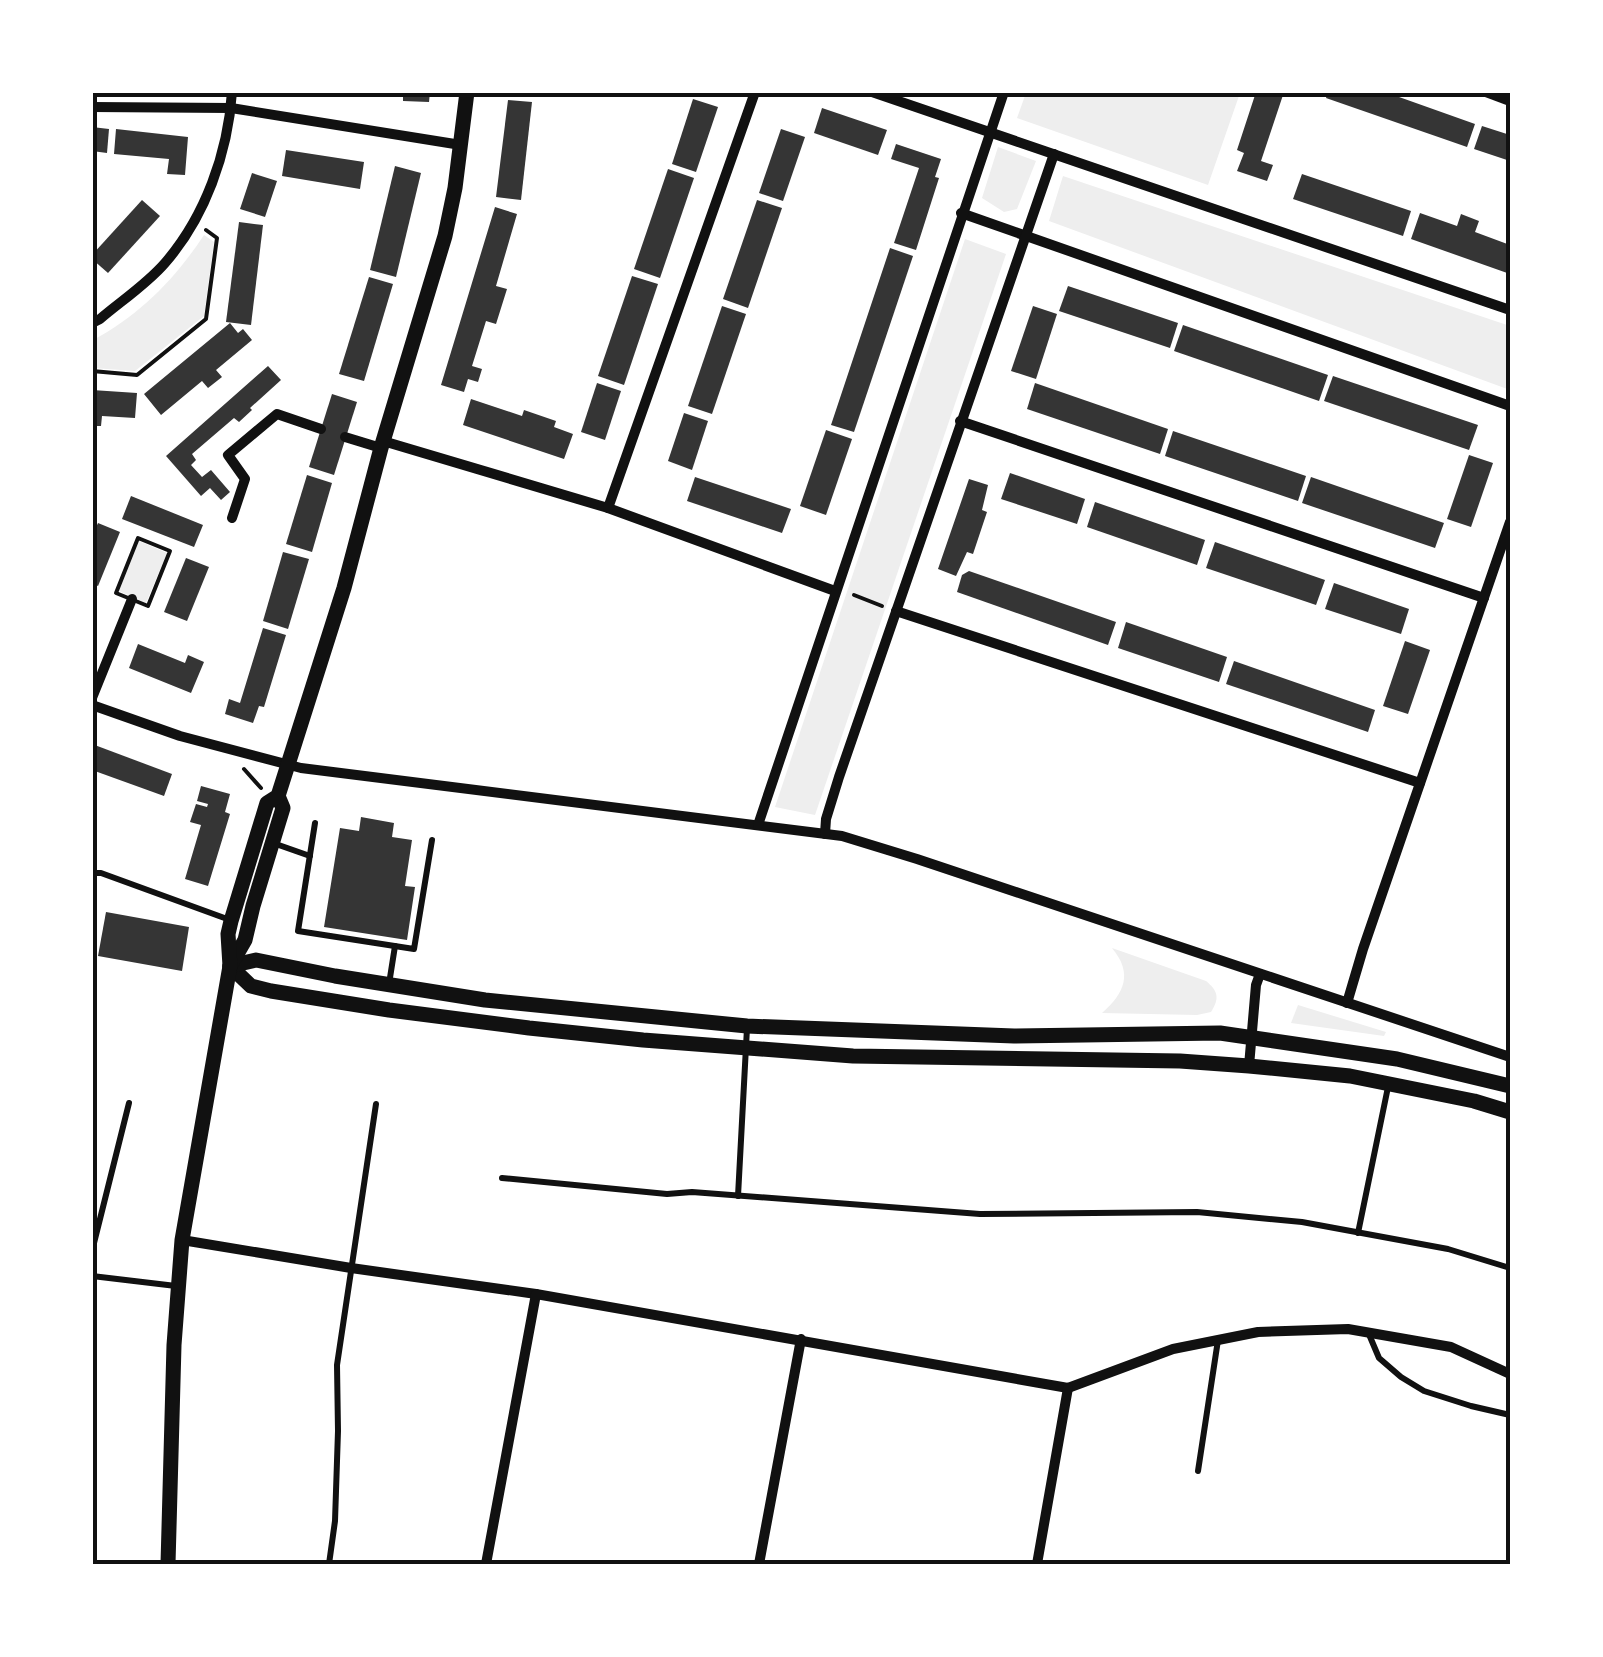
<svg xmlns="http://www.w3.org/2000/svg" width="1603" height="1657" viewBox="0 0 1603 1657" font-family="Montserrat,sans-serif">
	<rect width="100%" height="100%" fill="#fff"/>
	<!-- green -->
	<g fill="#eee">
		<path d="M1026 93V92L1240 93 1208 185 1017 118Z"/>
		<path d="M998 147 1036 161 1017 209 1004 212 982 198Z"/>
		<path d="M1063 176 1510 326V390L1049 221Z"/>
		<path d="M204 235 214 242 204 316 135 371 93 368V340C140 315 175 279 204 235Z"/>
		<path d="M965 239 1006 254 815 815 775 807Z"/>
		<path d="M139 541 167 553 146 603 119 591Z"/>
		<path d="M1112 948 1206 981C1218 991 1220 998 1211 1012L1197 1015 1102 1013C1125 993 1133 973 1112 948Z"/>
		<path d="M1298 1005 1386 1032 1384 1036 1291 1023Z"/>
	</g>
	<!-- building -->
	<g fill="#353535">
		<path d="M403 92H430L429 102 403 101Z"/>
		<path d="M1256 92H1284L1261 161 1273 165 1267 181 1237 171 1244 153 1237 150Z"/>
		<path d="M1328 92H1385L1475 124 1467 147 1326 98Z"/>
		<path d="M693 99 718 107 696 172 672 164Z"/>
		<path d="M508 100 532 102 521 200 496 197Z"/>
		<path d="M822 108 887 130 878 155 814 133Z"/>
		<path d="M1482 126 1510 135V161L1474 149Z"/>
		<path d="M92 127 109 129 107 153 92 151Z"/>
		<path d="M116 129 188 137 185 175 167 174 169 159 114 154Z"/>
		<path d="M781 129 805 137 783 201 759 193Z"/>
		<path d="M896 144 941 159 935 177 939 178 916 250 894 243 919 168 891 159Z"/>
		<path d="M286 150 364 162 360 189 282 176Z"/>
		<path d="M395 166 421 173 396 277 370 270Z"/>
		<path d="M668 169 694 178 660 278 634 269Z"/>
		<path d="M252 173 277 181 265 217 240 209Z"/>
		<path d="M1302 174 1411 211 1403 236 1293 199Z"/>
		<path d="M142 200 160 216 108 273 92 259V255Z"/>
		<path d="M757 200 782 208 748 308 723 299Z"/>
		<path d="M495 207 517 214 496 286 507 289 496 324 486 321 472 366 482 369 478 382 468 379 464 392 441 385Z"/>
		<path d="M1420 213 1457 226 1461 214 1479 221 1475 232 1510 245V274L1411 239Z"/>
		<path d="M239 222 263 225 251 325 226 322Z"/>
		<path d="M890 248 913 256 854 432 831 425Z"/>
		<path d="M632 276 658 284 624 385 598 376Z"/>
		<path d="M369 277 393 284 364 381 339 374Z"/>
		<path d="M1068 286 1178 323 1170 348 1059 311Z"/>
		<path d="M722 306 746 314 712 414 688 406Z"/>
		<path d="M1033 306 1057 314 1036 379 1011 371Z"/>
		<path d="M230 323 238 333 243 329 252 340 216 370 222 377 208 388 202 381 161 415 144 394Z"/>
		<path d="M1183 325 1328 375 1319 401 1174 351Z"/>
		<path d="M268 366 281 380 250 408 252 410 239 422 234 418 192 454 196 460 191 465 202 477 211 470 230 492 221 500 210 488 201 496 166 456Z"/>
		<path d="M1333 376 1478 425 1469 450 1324 401Z"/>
		<path d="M597 383 621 391 605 440 581 432Z"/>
		<path d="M1035 383 1168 429 1160 454 1027 409Z"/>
		<path d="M92 390 137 393 135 418 102 416 101 426H92Z"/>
		<path d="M332 394 357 402 334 475 309 467Z"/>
		<path d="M471 399 522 416 524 410 556 421 554 427 573 434 564 459 463 425Z"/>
		<path d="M684 413 708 421 692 470 668 461Z"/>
		<path d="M826 430 852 439 826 515 800 506Z"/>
		<path d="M1173 431 1306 476 1298 501 1165 456Z"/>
		<path d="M1469 455 1493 463 1471 527 1447 519Z"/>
		<path d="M1010 473 1085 499 1077 524 1001 499Z"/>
		<path d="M307 475 332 483 312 552 286 544Z"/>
		<path d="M695 477 791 509 782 533 687 501Z"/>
		<path d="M1311 477 1444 523 1435 548 1302 503Z"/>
		<path d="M969 479 988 485 982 510 987 512 973 554 967 552 956 576 938 569Z"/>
		<path d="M131 496 203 525 194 547 122 519Z"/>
		<path d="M1095 502 1205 540 1197 565 1087 527Z"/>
		<path d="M98 523 120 532 98 586 92 583V536Z"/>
		<path d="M1215 542 1325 580 1316 605 1206 568Z"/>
		<path d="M283 552 309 559 288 629 263 621Z"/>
		<path d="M186 558 209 567 187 621 164 612Z"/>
		<path d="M969 571 1116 622 1108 645 957 592 962 575Z"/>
		<path d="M1334 583 1409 609 1401 634 1325 609Z"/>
		<path d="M1126 622 1227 657 1219 682 1118 648Z"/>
		<path d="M263 628 286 635 264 707 259 706 253 723 225 714 229 699 240 703Z"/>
		<path d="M1405 641 1430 650 1408 714 1383 706Z"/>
		<path d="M138 644 185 663 188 655 204 662 191 693 129 668Z"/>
		<path d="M1234 661 1375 710 1368 732 1226 684Z"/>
		<path d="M92 744 172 774 164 796 92 770Z"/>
		<path d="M201 786 230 794 225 812 230 814 208 886 185 879 201 825 190 822 196 804 207 807 208 804 197 801Z"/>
		<path d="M361 817 394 823 392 837 412 840 405 886 415 887 407 940 324 927 340 828 359 831Z"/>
		<path d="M106 912 189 927 182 971 98 956Z"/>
	</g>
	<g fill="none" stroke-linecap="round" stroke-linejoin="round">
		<!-- path -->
		<g stroke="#111" stroke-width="4">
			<path d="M92 371 137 375 206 319 217 238 206 230"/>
			<path d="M138 538 170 551 148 606 116 593Z"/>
			<path d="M854 595 882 606"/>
			<path d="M244 769 261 788"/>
		</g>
		<!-- service -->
		<g stroke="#111" stroke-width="6">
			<path d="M315 823 298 931 414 949 432 840"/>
			<path d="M273 843 310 856"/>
			<path d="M92 873H101L230 920"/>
			<path d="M389 984 395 946"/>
			<path d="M502 1178 667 1194 692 1192 980 1214 1197 1212 1302 1222 1448 1249 1510 1268"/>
			<path d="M738 1196 747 1028"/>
			<path d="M1358 1233 1388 1087"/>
			<path d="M92 1251 129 1103"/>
			<path d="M92 1276 176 1286"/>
			<path d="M1368 1332 1379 1358 1401 1377 1424 1391 1471 1406 1510 1415"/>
			<path d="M1198 1471 1218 1340"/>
			<path d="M329 1564 335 1521 338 1431 337 1365 376 1104"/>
		</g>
		<!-- minor -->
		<g stroke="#111" stroke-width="10">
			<path d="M872 92 1510 310"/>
			<path d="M1486 92 1510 101"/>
			<path d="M92 107 231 108 461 145"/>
			<path d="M961 213 1510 406"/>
			<path d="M92 323 100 319C121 301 147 284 165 263 205 217 228 153 232 92"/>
			<path d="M960 421 1484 598"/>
			<path d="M345 437 381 448"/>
			<path d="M383 441 608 508 835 591"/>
			<path d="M608 508 755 92"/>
			<path d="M232 518 245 479 228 455 277 414 321 429"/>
			<path d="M896 611 1420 783"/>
			<path d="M92 698 132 599"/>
			<path d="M92 705 180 736 301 768 842 836 917 859 1510 1057"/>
			<path d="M758 825 1004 92"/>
			<path d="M825 834 826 819 839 777 1054 154"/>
			<path d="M1347 1003 1363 949 1510 522"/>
			<path d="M1249 1066 1256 985 1260 974"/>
			<path d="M182 1240 351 1268 536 1294 1068 1388 1173 1349 1258 1332 1348 1329 1451 1347 1510 1374"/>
			<path d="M486 1564 536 1294"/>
			<path d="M759 1564 801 1339"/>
			<path d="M1037 1564 1068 1388"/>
		</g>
		<!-- tertiary -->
		<g stroke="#111" stroke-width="15">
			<path d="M230 966 251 986 271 991 389 1010 529 1028 643 1040 853 1056 1180 1061 1249 1066 1350 1076 1474 1101 1510 1112"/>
			<path d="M230 966 256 960 335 976 485 1000 747 1026 1014 1036 1220 1033 1397 1059 1510 1086"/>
			<path d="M230 966 245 940 253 906 283 808 278 796"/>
			<path d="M168 1564 174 1345 182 1240 230 966 228 934 231 921 267 803 278 796 344 588 381 448 445 236 455 188 467 92"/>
		</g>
	</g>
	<!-- border -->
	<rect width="1603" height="1657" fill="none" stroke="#ffffff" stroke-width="190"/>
	<rect x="95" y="95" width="1413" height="1467" fill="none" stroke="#111" stroke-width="4"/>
</svg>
